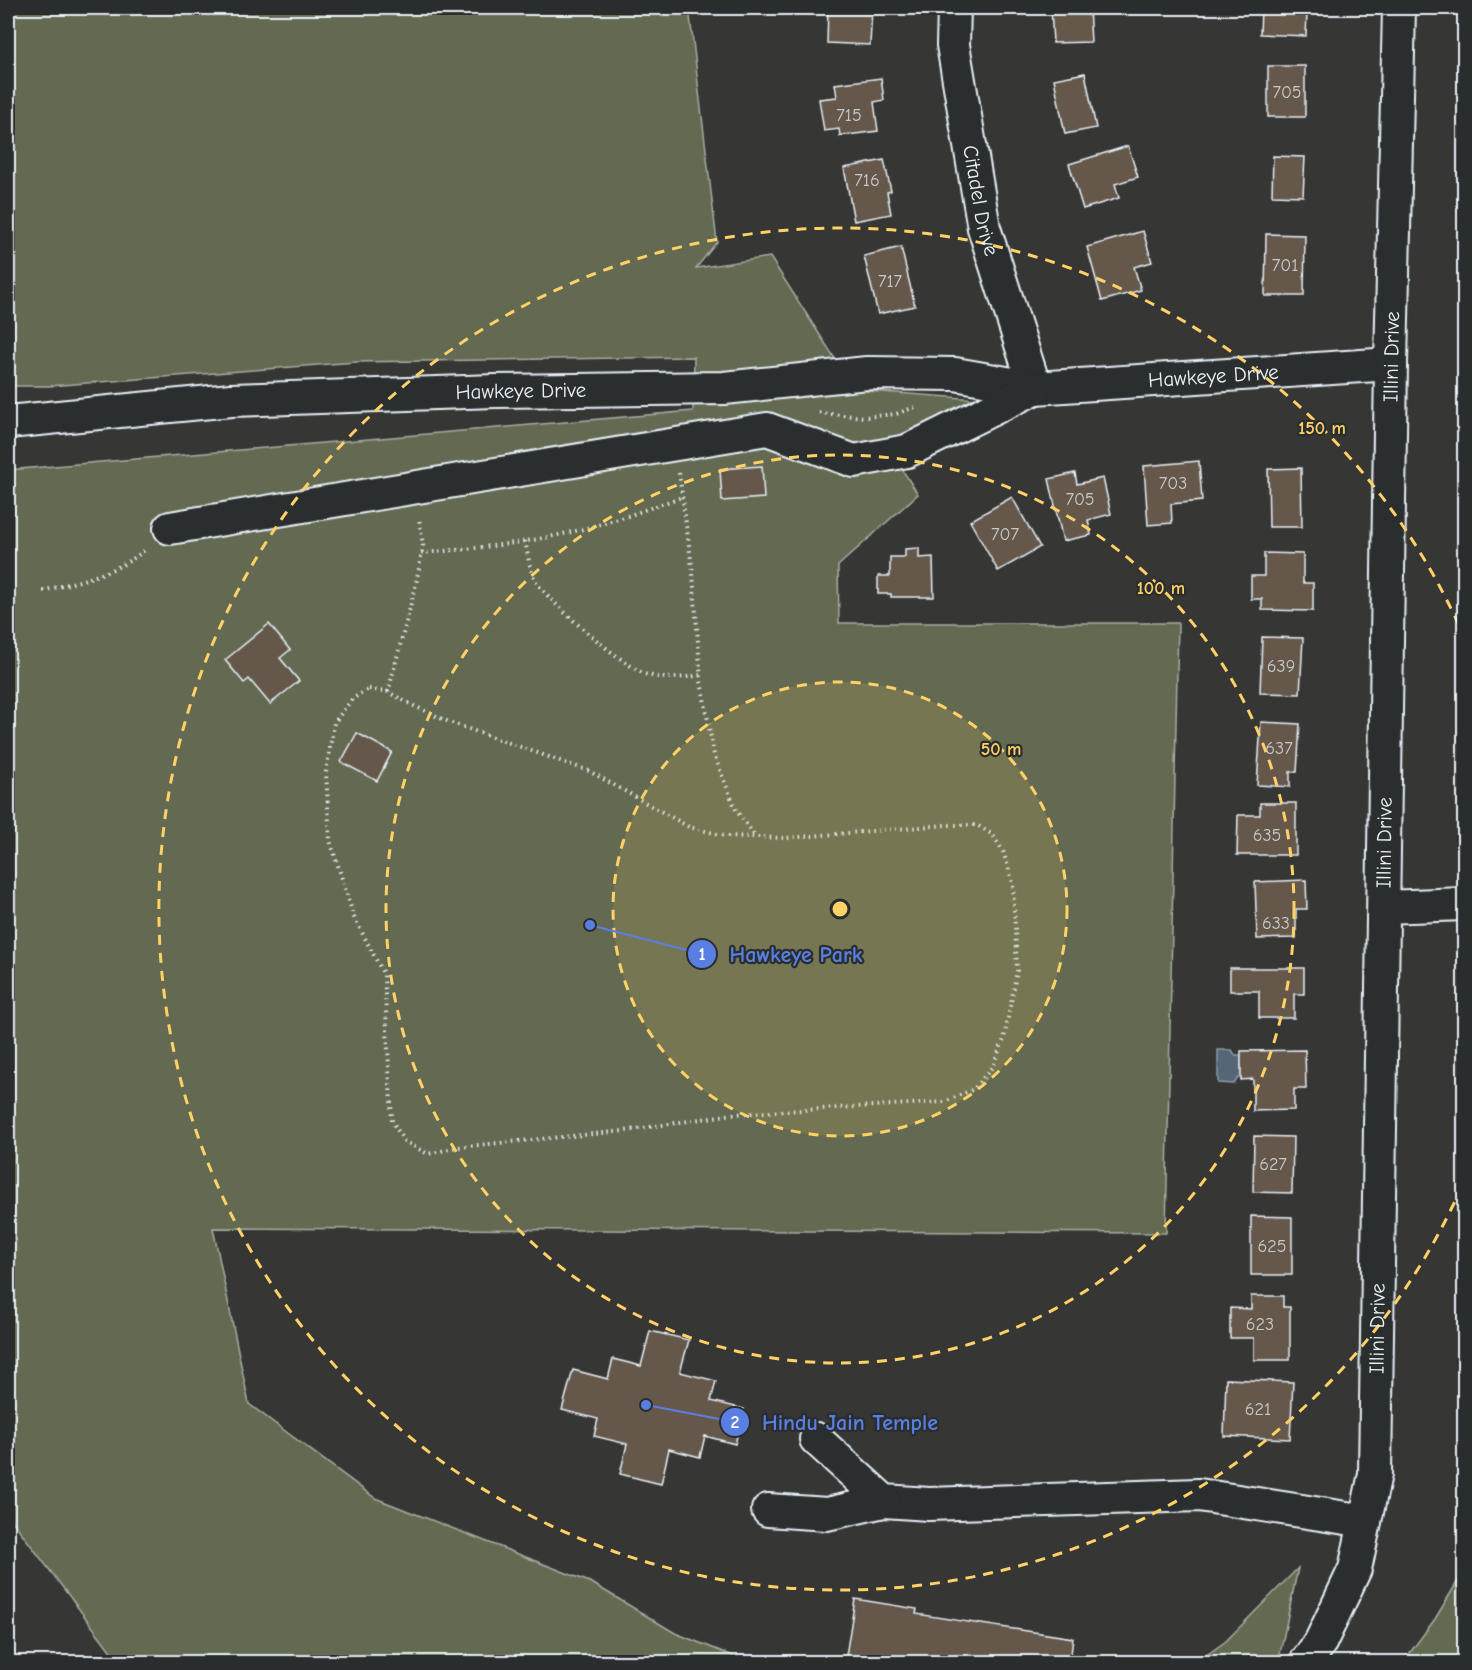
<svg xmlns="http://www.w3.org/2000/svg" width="1472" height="1670" viewBox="0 0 1472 1670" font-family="'Comic Neue',sans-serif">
	<rect width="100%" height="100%" fill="#363634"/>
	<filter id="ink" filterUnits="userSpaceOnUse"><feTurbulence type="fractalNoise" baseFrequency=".0167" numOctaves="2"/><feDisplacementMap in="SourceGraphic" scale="12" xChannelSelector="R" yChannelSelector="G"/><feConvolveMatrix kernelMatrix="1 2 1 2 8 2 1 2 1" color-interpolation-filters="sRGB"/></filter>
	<g filter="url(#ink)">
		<!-- green -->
		<g fill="#646b51" stroke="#a6aea4" stroke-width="1.5">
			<path d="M8 8H689L717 242 696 268 770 257 855 390 978 399 894 457 918 494 838 566 839 623H1178L1166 1233 213 1228 249 1404 375 1498 592 1583 675 1633 748 1662H119L8 1515V470L693 411 694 357 356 362 49 386H8Z"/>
			<path d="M1298 1568 1280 1654 1272 1662H1197L1226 1641Z"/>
			<path d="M1464 1571V1662H1403L1435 1619Z"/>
		</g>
		<!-- water -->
		<path fill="#546677" stroke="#8f9eab" stroke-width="1.5" d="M1218 1050H1232L1235 1055H1241V1078H1238L1234 1084 1218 1083Z"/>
		<!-- building -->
		<g fill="#65584c" stroke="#e8f1f8" stroke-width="1.5">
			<path d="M712 8H749L713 12Z"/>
			<path d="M828 8H872L870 45 827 43Z"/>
			<path d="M1051 8H1089L1091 42 1053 43Z"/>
			<path d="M1261 8H1304V13H1307L1306 36 1260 34Z"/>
			<rect x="1268" y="66" width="37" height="51"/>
			<path d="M1085 73 1096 128 1065 134 1054 79Z"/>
			<path d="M881 78 884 100 874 102 878 131 840 136 839 129 824 131 819 99 837 97 835 84Z"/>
			<path d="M1128 146 1138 177 1115 184 1119 198 1083 209 1069 164Z"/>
			<path d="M1273 156 1305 157 1303 196 1272 195Z"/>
			<path d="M884 160 891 191 887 192 891 214 854 221 844 168Z"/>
			<path d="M1143 231 1152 262 1134 267 1141 290 1102 301 1087 247Z"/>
			<path d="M1266 234 1305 235 1304 296H1265Z"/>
			<path d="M901 247 915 306 878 314 864 256Z"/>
			<path d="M1199 461 1202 501 1171 504 1172 523 1148 525 1144 466Z"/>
			<path d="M762 466 764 498 722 501 720 469Z"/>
			<path d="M1301 468 1302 527H1269L1268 469Z"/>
			<path d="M1075 473 1077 484 1103 478 1111 514 1088 520 1091 535 1063 541 1049 479Z"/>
			<path d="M1012 497 1040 547 998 571 970 521Z"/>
			<path d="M919 548V558L933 557 934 597H891V594H878V576H890V557H905V549Z"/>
			<path d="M1264 553 1303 554V583H1313V611L1262 610V599H1251V576H1264Z"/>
			<path d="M269 624 290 650 280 658 299 681 270 704 249 679 244 683 225 660Z"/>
			<path d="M1262 637 1303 638 1300 694 1260 693Z"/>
			<path d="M1261 722 1300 724 1297 772H1290V787L1257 785Z"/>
			<path d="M357 733 392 752 377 781 341 762Z"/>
			<path d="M1260 803H1296V855H1237L1238 815H1260Z"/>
			<path d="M1306 880 1307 909H1296V938L1257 939 1255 882Z"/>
			<path d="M1230 968H1304V994H1294V1018H1259V991H1230Z"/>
			<path d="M1305 1050 1306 1089H1294V1110L1253 1111V1079L1241 1080V1051Z"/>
			<path d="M1254 1136 1293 1137 1292 1193 1253 1192Z"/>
			<path d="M1251 1216 1292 1217V1275H1251Z"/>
			<path d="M1461 1256H1464V1280H1462Z"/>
			<path d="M1251 1296H1283V1307H1290V1360H1254V1338H1230V1308L1251 1309Z"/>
			<path d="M650 1331 689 1340 680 1372 716 1381 711 1401 744 1409 735 1444 705 1436 700 1457 669 1449 661 1484 620 1474 627 1444 594 1436 598 1419 562 1410 573 1370 608 1379 613 1359 641 1366Z"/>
			<path d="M1226 1379 1293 1382 1290 1439 1224 1436Z"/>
			<path d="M855 1599 917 1609 916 1614 1073 1638 1070 1662H845Z"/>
		</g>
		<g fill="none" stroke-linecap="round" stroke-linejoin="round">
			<defs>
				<g id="minor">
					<path id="s1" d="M954 8 953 45 984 228 1035 388"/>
					<path id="s2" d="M8 422 231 400 495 391 724 388 867 373 955 374 1035 388 1391 364"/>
					<path d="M170 528 767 429 854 461 907 451 1035 388"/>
					<path d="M1384 907 1464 904"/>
					<path d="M816 1439 884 1501 929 1504 1199 1495 1365 1521"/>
					<path d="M768 1510 827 1514 884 1501"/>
					<path id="s3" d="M1306 1662 1321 1641 1355 1569 1375 1474 1391 364 1399 8"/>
				</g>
			</defs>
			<!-- minor casing -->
			<use href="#minor" stroke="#e8f1f8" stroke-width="36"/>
			<!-- path -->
			<g stroke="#e8f1f8" stroke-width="4" stroke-dasharray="1.5 4.5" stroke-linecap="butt">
				<path d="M819 413 865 417 896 414 918 406"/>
				<path d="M679 473 693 574 701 681 714 755 736 810 756 837"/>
				<path d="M525 541C528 553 529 570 536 581 548 602 623 665 645 674 662 680 683 678 700 675"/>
				<path d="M421 553C484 548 548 541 608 522 633 515 657 505 682 497"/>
				<path d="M43 591C79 581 119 573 147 548"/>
				<path d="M369 689 388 692 412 705 449 722 589 771 689 827 726 836 787 838 945 825H977L993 835 1003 851 1013 883 1017 971 1004 1039 993 1066 974 1089 944 1102 733 1114 624 1131 458 1147 428 1154 404 1141 392 1121 384 975 354 917 330 840 326 772 334 723 352 699Z"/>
				<path d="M388 692 416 584 423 546 419 518"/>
			</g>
			<!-- minor -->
			<use href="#minor" stroke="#2a2d2e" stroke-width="32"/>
		</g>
	</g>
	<!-- distance rings -->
	<circle cx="840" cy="909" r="227" fill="#ffd166" fill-opacity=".12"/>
	<g fill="none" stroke="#ffd166" stroke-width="3" stroke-dasharray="10 8">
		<circle cx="840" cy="909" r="227"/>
		<circle cx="840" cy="909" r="454"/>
		<path d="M1462 1186A681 681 0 1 1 1462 632"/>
	</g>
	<g text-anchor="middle" stroke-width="4.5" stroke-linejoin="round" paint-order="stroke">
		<!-- number labels -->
		<g font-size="18" fill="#c7cbcd">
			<text x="1287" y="98">705</text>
			<text x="849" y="121">715</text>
			<text x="867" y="186">716</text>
			<text x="1285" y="271">701</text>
			<text x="890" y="287">717</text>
			<text x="1173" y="489">703</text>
			<text x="1080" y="505">705</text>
			<text x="1005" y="540">707</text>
			<text x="1281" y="672">639</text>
			<text x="1279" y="754">637</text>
			<text x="1267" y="841">635</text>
			<text x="1276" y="929">633</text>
			<text x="1273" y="1170">627</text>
			<text x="1272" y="1252">625</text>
			<text x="1260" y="1330">623</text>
			<text x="1258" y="1415">621</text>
		</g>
		<!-- street labels -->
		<g font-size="21" fill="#e8f1f8" stroke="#2a2d2e">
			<text dy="7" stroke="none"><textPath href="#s1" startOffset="195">Citadel Drive</textPath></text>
			<text dy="7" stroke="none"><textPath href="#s3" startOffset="1320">Illini Drive</textPath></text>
			<text dy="7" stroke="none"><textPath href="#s2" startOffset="1209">Hawkeye Drive</textPath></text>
			<text dy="7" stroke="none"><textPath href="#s2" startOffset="514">Hawkeye Drive</textPath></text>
			<text dy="7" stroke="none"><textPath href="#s3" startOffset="834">Illini Drive</textPath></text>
			<text dy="7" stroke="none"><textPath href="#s3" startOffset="348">Illini Drive</textPath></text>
		</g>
	</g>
	<circle cx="840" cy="909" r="9" fill="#ffd166" stroke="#2a2d2e" stroke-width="3"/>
	<g font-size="18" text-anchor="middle" font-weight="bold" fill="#ffd166" stroke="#2a2d2e" stroke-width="4.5" stroke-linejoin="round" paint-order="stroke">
		<text x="1322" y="434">150 m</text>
		<text x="1161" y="594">100 m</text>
		<text x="1001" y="755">50 m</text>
	</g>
	<!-- callouts -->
	<path fill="none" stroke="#5a7fe2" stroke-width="2" d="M590 925L702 954M646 1405L735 1422"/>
	<g fill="#5a7fe2" stroke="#2a2d2e" stroke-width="2">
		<circle cx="590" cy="925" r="6"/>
		<circle cx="646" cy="1405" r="6"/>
		<circle cx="702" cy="954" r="15"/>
		<circle cx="735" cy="1422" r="15"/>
	</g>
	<g font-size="18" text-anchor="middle" font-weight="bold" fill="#fff">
		<text x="702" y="960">1</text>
		<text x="735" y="1428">2</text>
	</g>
	<g font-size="22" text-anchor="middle" font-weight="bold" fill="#5a7fe2" stroke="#2a2d2e" stroke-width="4.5" stroke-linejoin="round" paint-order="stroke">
		<text x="796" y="962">Hawkeye Park</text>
		<text x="850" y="1430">Hindu Jain Temple</text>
	</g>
	<!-- margin -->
	<rect width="1472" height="1670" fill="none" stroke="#2a2d2e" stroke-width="30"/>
	<rect x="15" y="15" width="1442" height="1640" fill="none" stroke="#e8f1f8" stroke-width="2" filter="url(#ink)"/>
</svg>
